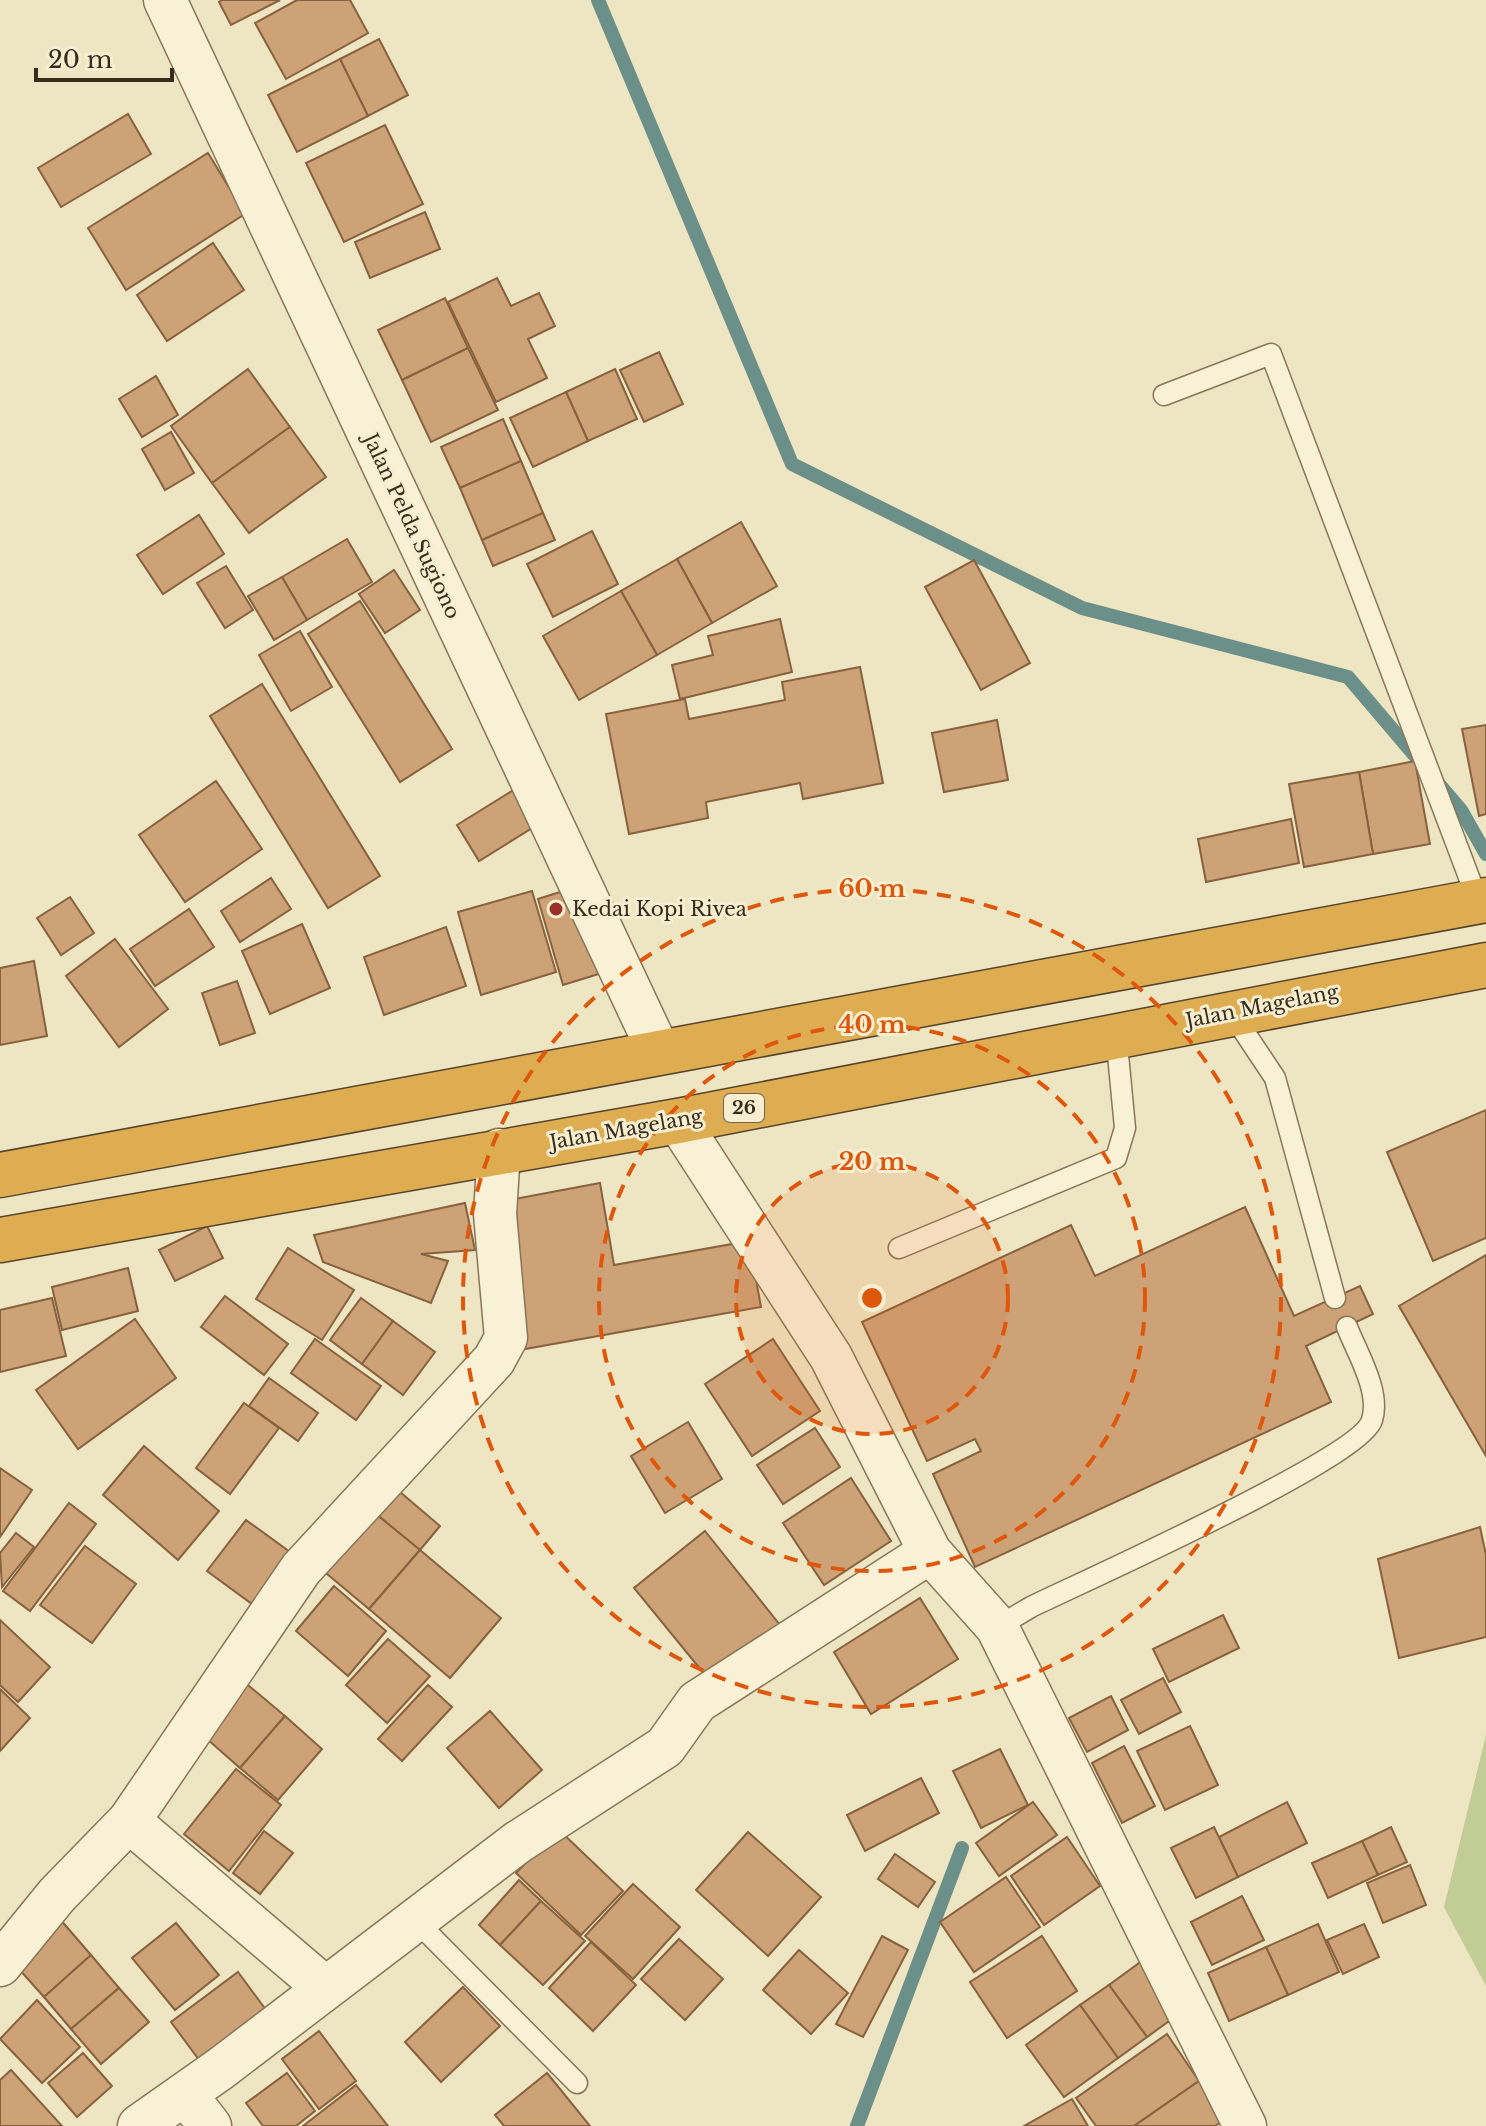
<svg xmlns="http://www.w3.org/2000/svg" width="1486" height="2126" viewBox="0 0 1486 2126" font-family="'Libre Baskerville',serif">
	<rect width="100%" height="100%" fill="#eee5c2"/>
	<!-- green -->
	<path fill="#c1cd95" d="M1486 1735V1986L1444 1907Z"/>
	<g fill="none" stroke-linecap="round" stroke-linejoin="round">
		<!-- stream -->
		<g stroke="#6b8f89" stroke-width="14">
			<path d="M598 0 792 464 1082 608 1348 677 1422 764"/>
			<path d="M1438 783 1461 810 1486 854"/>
			<path d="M857 2126 962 1848"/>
		</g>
	</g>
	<!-- building -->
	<g fill="#cda277" stroke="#88623e" stroke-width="2">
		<path d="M222 0H280L231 25 219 2Z"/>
		<path d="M297 0H350L368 33 286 79 255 23Z"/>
		<path d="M379 39 408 95 368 116 340 59Z"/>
		<path d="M340 59 368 116 297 152 268 95Z"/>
		<path d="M128 114 151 154 61 207 38 168Z"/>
		<path d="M385 125 423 204 344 242 306 163Z"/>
		<path d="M208 153 245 214 126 290 88 228Z"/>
		<path d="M425 212 440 249 370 278 355 242Z"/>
		<path d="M213 243 244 290 167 341 137 295Z"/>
		<path d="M497 278 511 306 539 293 555 326 528 339 547 378 496 402 448 302Z"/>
		<path d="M445 298 468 348 402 380 378 330Z"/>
		<path d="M468 348 498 410 431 442 402 380Z"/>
		<path d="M659 352 683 404 644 422 620 370Z"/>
		<path d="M248 369 290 427 212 483 171 426Z"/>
		<path d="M615 369 637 419 588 441 566 392Z"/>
		<path d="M156 376 178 415 142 437 119 399Z"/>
		<path d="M566 392 588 441 533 467 510 418Z"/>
		<path d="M503 419 521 461 460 488 441 447Z"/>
		<path d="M290 427 326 477 249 533 212 483Z"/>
		<path d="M171 432 194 473 165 490 142 449Z"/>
		<path d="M521 461 543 513 482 540 460 488Z"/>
		<path d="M543 513 555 540 493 566 482 540Z"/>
		<path d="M199 515 224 554 163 594 137 555Z"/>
		<path d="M741 522 777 586 712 623 677 559Z"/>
		<path d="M592 531 618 584 553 617 527 564Z"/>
		<path d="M347 539 372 582 307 620 282 577Z"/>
		<path d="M677 559 712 623 657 655 621 591Z"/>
		<path d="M974 560 1030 663 981 690 925 587Z"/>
		<path d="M226 566 253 610 225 628 197 583Z"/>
		<path d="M394 570 420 610 385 633 359 594Z"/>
		<path d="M282 577 307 620 274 640 248 596Z"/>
		<path d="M621 591 657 655 579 700 543 636Z"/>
		<path d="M360 601 452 749 400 782 308 634Z"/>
		<path d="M780 619 792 672 680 699 672 665 713 655 708 636Z"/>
		<path d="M300 631 332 687 291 711 259 655Z"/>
		<path d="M860 667 883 783 803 799 800 783 706 802 708 818 629 834 606 714 685 699 689 719 785 700 782 682Z"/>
		<path d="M262 684 380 876 328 908 210 716Z"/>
		<path d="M997 720 1008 780 944 792 932 733Z"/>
		<path d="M1486 725V814L1479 816 1462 729Z"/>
		<path d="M1415 761 1430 844 1373 854 1359 772Z"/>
		<path d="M1359 772 1373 854 1304 867 1289 784Z"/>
		<path d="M216 781 262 849 185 902 139 835Z"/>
		<path d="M520 786 542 822 479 861 457 825Z"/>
		<path d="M1291 819 1299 863 1206 882 1198 839Z"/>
		<path d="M271 878 291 909 240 942 221 911Z"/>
		<path d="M579 886 605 972 563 985 538 899Z"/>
		<path d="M532 891 556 972 481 995 458 912Z"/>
		<path d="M70 897 94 933 61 955 37 918Z"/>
		<path d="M189 909 214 947 155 986 130 949Z"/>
		<path d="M302 924 330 988 270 1014 242 951Z"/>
		<path d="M446 927 466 986 384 1015 364 957Z"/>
		<path d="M115 939 168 1009 119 1047 66 976Z"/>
		<path d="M34 961 47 1036 0 1045V968Z"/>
		<path d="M237 981 255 1033 220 1045 202 993Z"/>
		<path d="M1486 1110V1238L1433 1261 1387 1152Z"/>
		<path d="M600 1183 614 1265 749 1241 761 1307 525 1349 499 1202Z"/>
		<path d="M465 1203 475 1250 421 1254 448 1261 431 1303 323 1262 314 1235Z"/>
		<path d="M1245 1207 1294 1316 1360 1286 1373 1314 1306 1346 1331 1402 975 1567 933 1474 981 1451 975 1439 927 1461 862 1322 1071 1225 1095 1276Z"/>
		<path d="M207 1226 223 1258 175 1281 159 1250Z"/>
		<path d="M288 1248 354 1290 322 1340 256 1299Z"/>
		<path d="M1486 1255V1456L1399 1306Z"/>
		<path d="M128 1268 138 1311 62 1330 52 1287Z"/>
		<path d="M225 1296 288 1344 264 1375 201 1327Z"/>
		<path d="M52 1298 66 1356 0 1372V1310Z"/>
		<path d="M361 1298 393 1321 362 1364 330 1340Z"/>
		<path d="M135 1319 176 1378 78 1449 36 1390Z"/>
		<path d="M393 1321 435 1352 403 1395 362 1364Z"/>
		<path d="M315 1339 381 1386 356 1420 291 1373Z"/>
		<path d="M773 1339 820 1411 752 1456 705 1384Z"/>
		<path d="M269 1378 318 1413 298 1441 249 1406Z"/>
		<path d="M244 1403 279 1428 230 1494 196 1468Z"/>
		<path d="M688 1422 722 1479 665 1513 631 1456Z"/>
		<path d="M815 1428 840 1467 783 1504 757 1465Z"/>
		<path d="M144 1446 219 1511 178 1560 103 1495Z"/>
		<path d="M0 1468 32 1490 0 1537Z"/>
		<path d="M851 1478 891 1541 824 1585 783 1523Z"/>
		<path d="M386 1480 440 1526 420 1550 365 1505Z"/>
		<path d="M69 1503 96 1524 30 1611 3 1591Z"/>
		<path d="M365 1505 420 1550 369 1609 315 1564Z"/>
		<path d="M246 1520 290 1552 252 1604 207 1571Z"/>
		<path d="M1480 1527 1486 1555V1637L1399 1658 1378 1559Z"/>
		<path d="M705 1531 780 1625 710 1681 634 1588Z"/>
		<path d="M16 1533 34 1547 2 1587 0 1553Z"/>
		<path d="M85 1546 136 1584 92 1643 40 1605Z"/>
		<path d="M420 1550 501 1618 450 1678 369 1609Z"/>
		<path d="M334 1586 386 1631 348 1676 296 1631Z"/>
		<path d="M920 1598 958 1659 871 1714 834 1652Z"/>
		<path d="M1223 1615 1239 1648 1169 1682 1153 1649Z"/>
		<path d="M0 1620 50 1667 18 1702 0 1685Z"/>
		<path d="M388 1639 430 1676 387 1723 346 1685Z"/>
		<path d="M1163 1678 1181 1712 1139 1734 1121 1700Z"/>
		<path d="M242 1680 285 1716 240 1768 199 1732Z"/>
		<path d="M428 1685 452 1707 402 1761 378 1739Z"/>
		<path d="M0 1689 30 1718 0 1751Z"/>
		<path d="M1111 1696 1128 1730 1087 1752 1069 1718Z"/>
		<path d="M490 1711 542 1770 499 1808 447 1748Z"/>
		<path d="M285 1716 322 1749 278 1800 240 1768Z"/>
		<path d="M1190 1726 1218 1785 1165 1810 1137 1751Z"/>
		<path d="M1124 1746 1155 1806 1122 1823 1092 1763Z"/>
		<path d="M1000 1749 1028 1805 981 1828 953 1771Z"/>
		<path d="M236 1769 281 1805 229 1871 184 1834Z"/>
		<path d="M921 1778 939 1813 865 1851 847 1815Z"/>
		<path d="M1033 1802 1057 1835 999 1876 976 1843Z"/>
		<path d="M1287 1802 1307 1843 1238 1877 1219 1837Z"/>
		<path d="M1214 1827 1238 1877 1196 1898 1171 1848Z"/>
		<path d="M1391 1827 1407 1862 1378 1875 1362 1841Z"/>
		<path d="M558 1829 623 1891 581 1935 516 1873Z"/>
		<path d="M264 1831 293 1853 260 1894 233 1873Z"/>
		<path d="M748 1832 821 1897 768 1956 696 1890Z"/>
		<path d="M1067 1837 1100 1886 1044 1925 1011 1876Z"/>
		<path d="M1362 1841 1378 1875 1328 1898 1312 1863Z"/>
		<path d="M895 1854 935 1882 918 1907 878 1879Z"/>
		<path d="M1410 1865 1426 1905 1383 1923 1367 1883Z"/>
		<path d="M1006 1877 1040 1927 974 1972 940 1922Z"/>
		<path d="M519 1880 541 1901 500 1945 479 1925Z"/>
		<path d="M633 1884 680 1927 633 1979 585 1936Z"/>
		<path d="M1242 1896 1264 1940 1212 1965 1191 1922Z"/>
		<path d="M541 1901 585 1941 543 1985 500 1945Z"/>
		<path d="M59 1918 91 1955 44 1997 10 1959Z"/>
		<path d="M176 1923 219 1975 175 2010 132 1958Z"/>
		<path d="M1318 1924 1339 1972 1288 1995 1266 1947Z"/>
		<path d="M1364 1924 1379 1957 1343 1974 1327 1940Z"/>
		<path d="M882 1936 908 1950 863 2037 836 2024Z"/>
		<path d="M1042 1936 1077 1991 1007 2038 970 1982Z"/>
		<path d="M679 1939 723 1979 685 2020 641 1979Z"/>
		<path d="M591 1942 636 1985 593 2031 549 1988Z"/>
		<path d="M1266 1947 1288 1995 1229 2021 1208 1973Z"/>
		<path d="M799 1950 848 1993 811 2034 763 1990Z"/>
		<path d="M91 1955 119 1988 71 2029 44 1997Z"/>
		<path d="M1146 1958 1183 2011 1147 2037 1109 1985Z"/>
		<path d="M238 1972 275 2022 208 2072 171 2022Z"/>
		<path d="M1109 1985 1147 2037 1118 2058 1080 2005Z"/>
		<path d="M463 1987 500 2026 441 2082 405 2042Z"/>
		<path d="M119 1988 149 2022 101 2064 71 2029Z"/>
		<path d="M37 2000 80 2047 42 2083 0 2039Z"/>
		<path d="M1080 2005 1118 2058 1064 2097 1026 2045Z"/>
		<path d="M319 2031 356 2081 319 2109 282 2059Z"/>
		<path d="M1167 2034 1199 2081 1134 2126H1096L1076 2098Z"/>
		<path d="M83 2053 112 2086 77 2117 48 2083Z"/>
		<path d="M11 2070 62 2126H0V2080Z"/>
		<path d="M287 2073 315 2111 296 2126H263L246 2103Z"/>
		<path d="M547 2073 590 2126H504L495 2115Z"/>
		<path d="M1199 2081 1226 2119 1215 2126H1134Z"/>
		<path d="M356 2085 388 2126H303Z"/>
		<path d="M1072 2099 1088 2126H1024Z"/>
	</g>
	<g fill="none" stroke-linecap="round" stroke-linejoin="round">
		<defs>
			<g id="lane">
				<path d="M1164 395 1271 354 1478 901"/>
				<path d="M1231 1012 1275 1078 1335 1298"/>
				<path d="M899 1248 1116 1158 1125 1128 1116 1034"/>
				<path d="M997 1627 1031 1607C1082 1582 1361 1458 1372 1420 1381 1391 1357 1353 1347 1327"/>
				<path d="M415 1920 577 2083"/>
			</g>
			<g id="street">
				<path d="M165 0 659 1052"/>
				<path d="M678 1121 831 1357 930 1552 997 1627 1245 2126"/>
				<path d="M129 1821 324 1987"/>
				<path d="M0 1965 57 1895 129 1821 301 1569 494 1360 506 1338 495 1214 499 1150"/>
				<path d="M185 2094 210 2126"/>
				<path d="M139 2126 220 2069 518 1842 665 1747 697 1702 930 1552"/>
			</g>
			<g id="highway">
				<path d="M0 1175 1486 900"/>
				<path d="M0 1240 678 1121 1486 965"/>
			</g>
		</defs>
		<!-- lane casing -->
		<use href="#lane" stroke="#887659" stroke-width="23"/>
		<!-- street casing -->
		<use href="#street" stroke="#887659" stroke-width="45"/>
		<!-- highway casing -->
		<use href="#highway" stroke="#56442d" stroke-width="47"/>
		<!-- lane -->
		<use href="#lane" stroke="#f9f1d5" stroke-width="20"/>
		<!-- street -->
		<use href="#street" stroke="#f9f1d5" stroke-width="42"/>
		<!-- highway -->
		<use href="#highway" stroke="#dfad51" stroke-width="44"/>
	</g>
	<!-- distance rings -->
	<circle cx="872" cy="1298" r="136" fill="#df570d" fill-opacity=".12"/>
	<g fill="none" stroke="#df570d" stroke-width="4" stroke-dasharray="14 10">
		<circle cx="872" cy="1298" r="136"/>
		<circle cx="872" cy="1298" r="273"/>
		<circle cx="872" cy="1298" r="409"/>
	</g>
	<!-- markers -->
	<circle fill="#983128" stroke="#f6eed1" stroke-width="3" cx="556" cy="909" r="8"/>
	<g text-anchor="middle" stroke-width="6" stroke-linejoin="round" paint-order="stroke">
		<!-- shield labels -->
		<rect fill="#f6eed1" stroke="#716653" stroke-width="2" x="724" y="1094" width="40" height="28" rx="6"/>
		<g font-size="18" font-weight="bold" fill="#382c1d">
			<text x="744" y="1114">26</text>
		</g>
		<!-- street labels -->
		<g font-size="20" fill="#382c1d" stroke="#f6eed1">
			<text transform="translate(412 526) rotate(65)" y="7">Jalan Pelda Sugiono</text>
			<text transform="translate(1262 1006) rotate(-11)" y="7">Jalan Magelang</text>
			<text transform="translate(626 1129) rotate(-10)" y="7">Jalan Magelang</text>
		</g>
		<!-- poi labels -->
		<g font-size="20" fill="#382c1d" stroke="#f6eed1" text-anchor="start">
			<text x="572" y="916">Kedai Kopi Rivea</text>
		</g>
	</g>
	<circle cx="872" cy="1298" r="12" fill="#df570d" stroke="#f6eed1" stroke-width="4"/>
	<g font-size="24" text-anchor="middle" font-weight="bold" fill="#df570d" stroke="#f6eed1" stroke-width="6" stroke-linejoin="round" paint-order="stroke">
		<text x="872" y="897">60 m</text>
		<text x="872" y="1033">40 m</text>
		<text x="872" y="1170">20 m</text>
	</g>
	<!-- scale -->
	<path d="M36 68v12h136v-12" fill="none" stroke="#382c1d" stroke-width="4"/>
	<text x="48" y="68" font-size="24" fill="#382c1d" stroke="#f6eed1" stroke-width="6" paint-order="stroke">20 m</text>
</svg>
